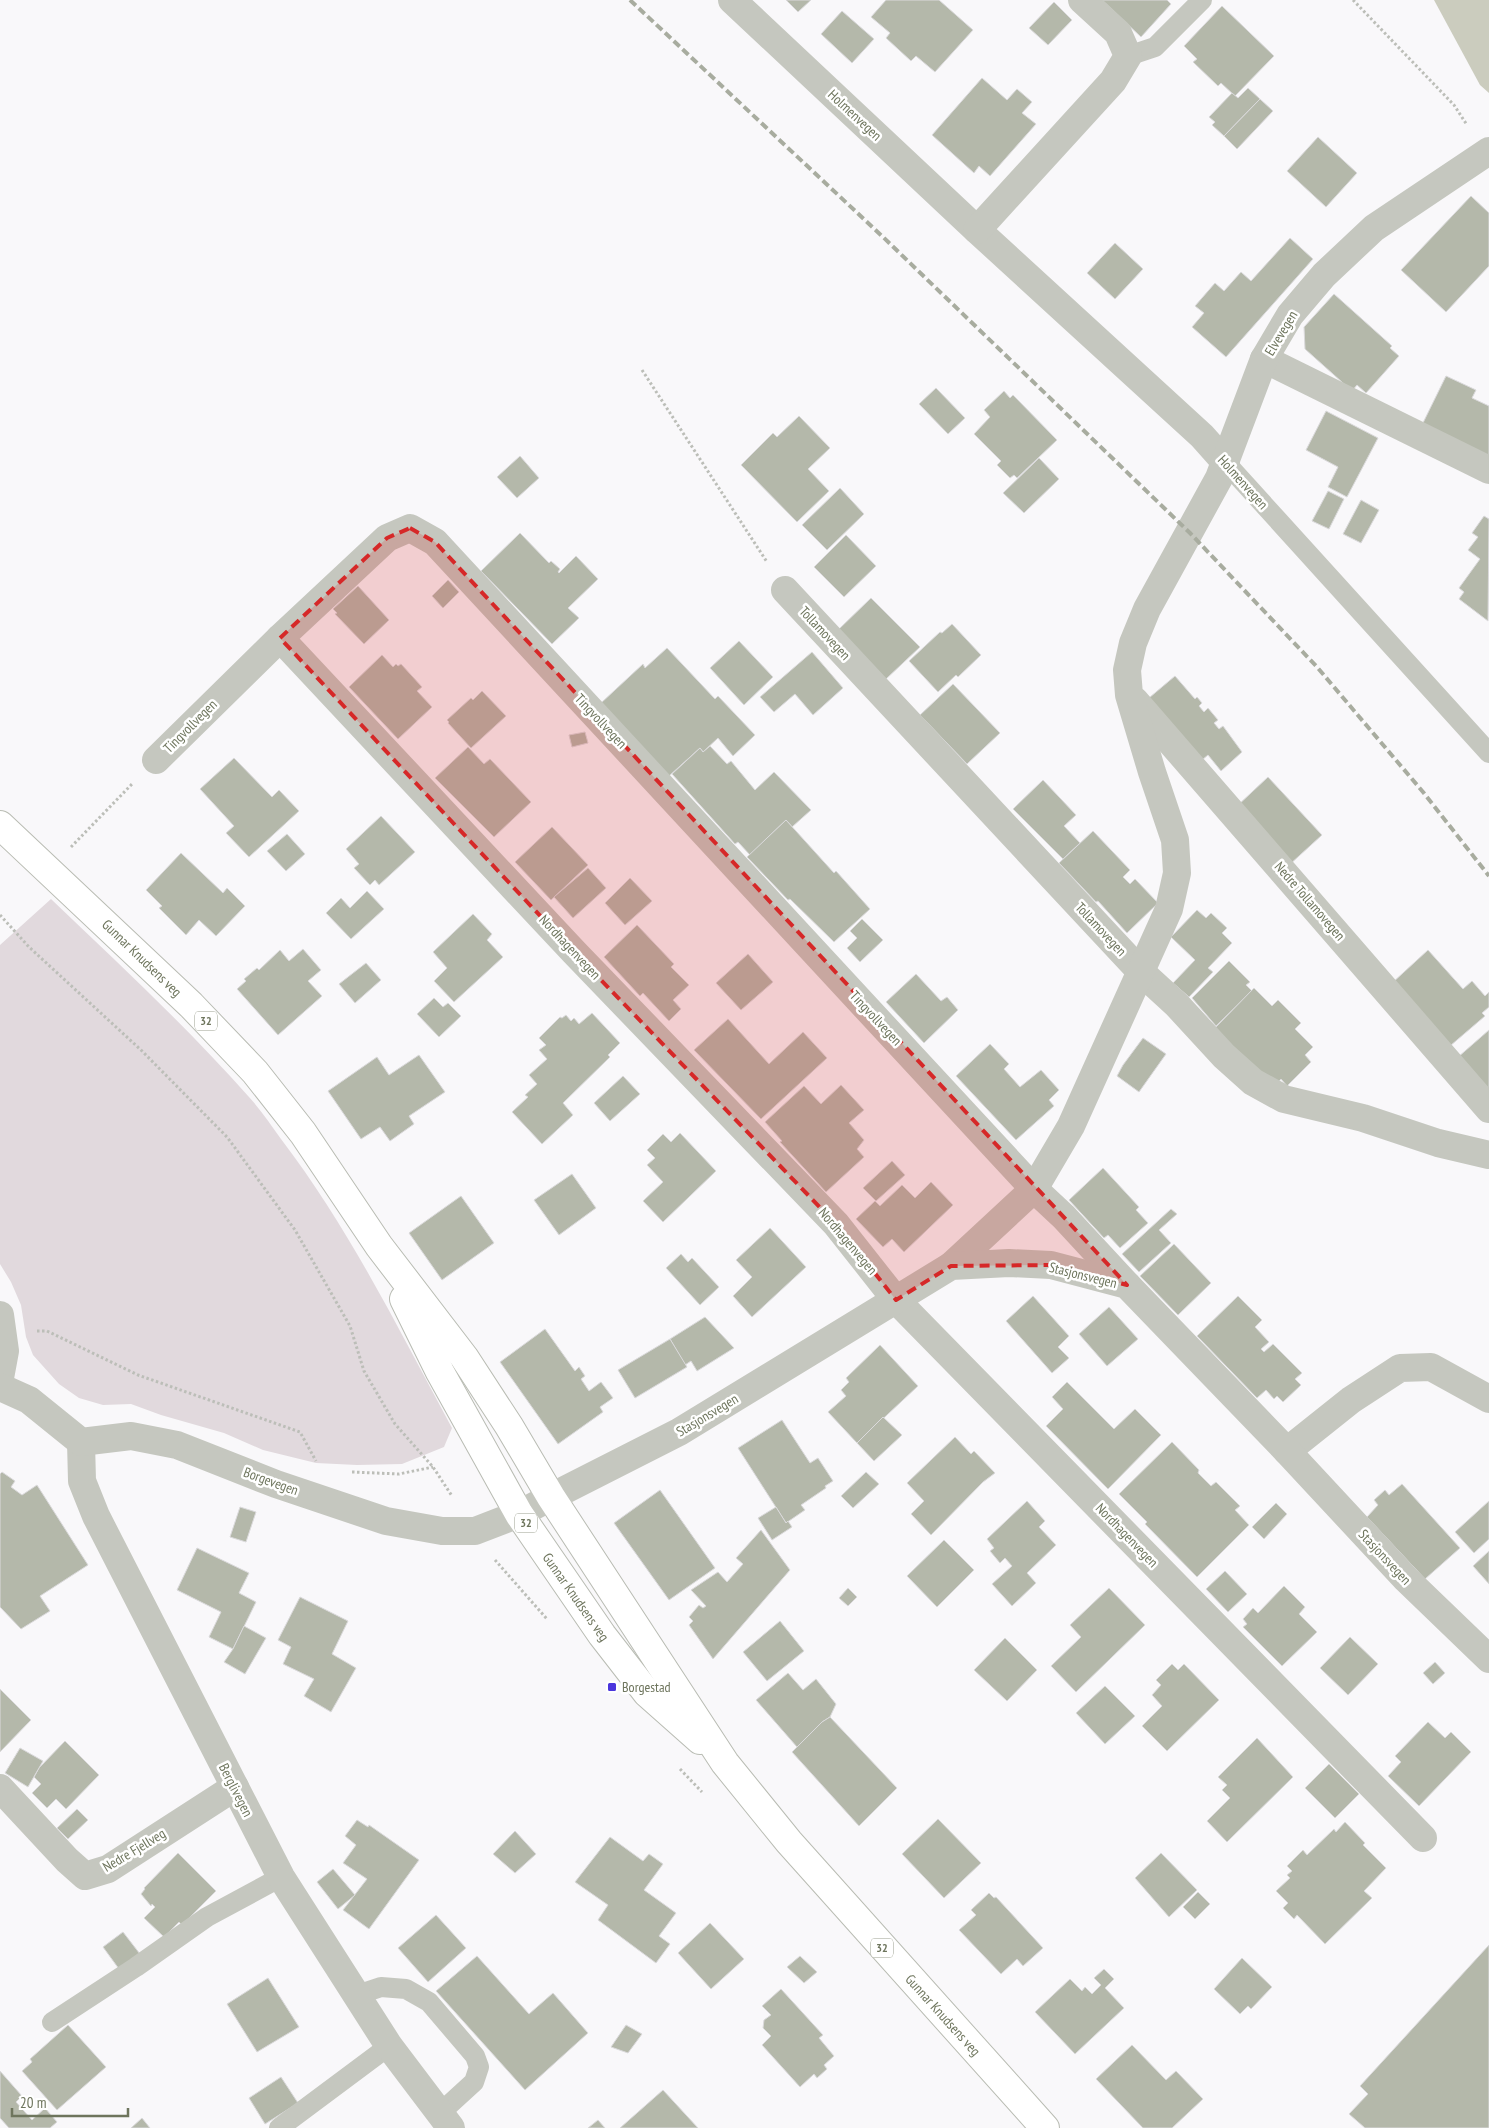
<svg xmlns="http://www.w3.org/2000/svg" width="1489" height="2128" viewBox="0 0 1489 2128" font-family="'PT Sans Narrow',sans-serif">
	<rect width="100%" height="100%" fill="#f9f8fa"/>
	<!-- green -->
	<path fill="#e1d9dd" d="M51 899C119 964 187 1027 249 1097 261 1110 271 1125 281 1139 349 1228 399 1330 452 1428L444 1447 402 1464 357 1465 316 1463 263 1450 224 1433 161 1415 131 1404 103 1405 79 1398 59 1384 33 1355 26 1337 21 1305 11 1282 0 1264V945Z"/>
	<!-- water -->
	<path fill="#cbccbe" d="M1434 0H1489V93L1480 85Z"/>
	<!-- building -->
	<g fill="#b4b8aa" stroke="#dbdadc">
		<path d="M786 0H811L798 12Z"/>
		<path d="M886 0H939L973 30 935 72 916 56 911 61 886 38 890 33 871 17Z"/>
		<path d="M1102 0H1167L1171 4 1141 37Z"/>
		<path d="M1054 2 1072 20 1048 45 1029 28Z"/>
		<path d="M1222 6 1274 56 1235 96 1221 83 1218 86 1193 62 1197 59 1184 46Z"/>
		<path d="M842 11 874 39 852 63 821 34Z"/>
		<path d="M982 78 1007 100 1017 89 1032 102 1022 113 1036 124 990 176 979 166 974 173 932 135Z"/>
		<path d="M1248 88 1260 99 1224 136 1212 125 1215 122 1209 117 1232 93 1238 98Z"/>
		<path d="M1260 99 1273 111 1237 149 1224 136Z"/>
		<path d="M1318 137 1357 173 1326 207 1287 171Z"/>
		<path d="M1471 196 1489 213V266L1446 312 1401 270Z"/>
		<path d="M1290 238 1313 259 1226 357 1192 327 1204 313 1195 306 1215 283 1224 291 1241 272 1251 281Z"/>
		<path d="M1115 243 1143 269 1115 299 1087 273Z"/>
		<path d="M1334 294 1392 346 1390 348 1399 356 1366 393 1357 385 1352 391 1305 349 1304 327Z"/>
		<path d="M1446 376 1476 390 1472 398 1489 406V464L1419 431Z"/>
		<path d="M936 388 965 418 948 434 919 404Z"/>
		<path d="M1004 391 1010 398 1013 395 1057 440 1017 478 1014 475 1010 478 997 465 1001 461 974 434 990 417 984 410Z"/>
		<path d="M1326 411 1378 438 1347 497 1328 487 1338 467 1306 450Z"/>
		<path d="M799 416 830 448 808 469 829 491 797 522 741 465 773 433 777 437Z"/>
		<path d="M520 456 539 478 517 498 497 477Z"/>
		<path d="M1039 458 1059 479 1024 513 1003 493Z"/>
		<path d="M840 488 864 514 827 550 802 525Z"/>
		<path d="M1328 491 1344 499 1329 529 1312 521Z"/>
		<path d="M1361 500 1379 510 1361 543 1343 534Z"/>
		<path d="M1484 516 1489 519 1488 621 1459 599 1464 592 1459 588 1480 559 1468 550 1478 537 1472 533Z"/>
		<path d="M520 533 549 563 551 561 560 569 558 572 559 573 576 556 598 579 568 608 579 618 552 644 481 571Z"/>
		<path d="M846 535 876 566 844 597 814 567Z"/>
		<path d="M448 580 459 592 443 608 432 596Z"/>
		<path d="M358 586 389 620 364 644 335 614 337 613 333 609Z"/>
		<path d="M871 598 920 647 886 679 838 630Z"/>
		<path d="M952 624 981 655 958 677 956 675 938 692 909 661 940 632 942 633Z"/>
		<path d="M739 641 773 677 744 705 710 668Z"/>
		<path d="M667 648 715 699 718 696 755 735 733 756 718 738 703 752 700 748 669 776 601 703 643 664 645 668Z"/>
		<path d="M812 652 843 688 813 715 795 694 774 712 760 697Z"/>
		<path d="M382 655 393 667 396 664 398 666 401 664 422 687 417 691 432 707 398 739 349 687Z"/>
		<path d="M1175 676 1195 699 1197 697 1202 703 1199 706 1204 712 1208 708 1218 720 1214 723 1219 729 1223 726 1242 752 1221 771 1208 755 1196 765 1143 703Z"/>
		<path d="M953 684 1000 733 967 764 920 715Z"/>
		<path d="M482 691 506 716 471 748 448 723 449 722 447 720 471 698 473 700Z"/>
		<path d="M585 732 588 743 572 747 569 735Z"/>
		<path d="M710 746 727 764 731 761 755 790 774 772 811 810 792 827 786 820 750 855 738 842 735 844 672 774 700 748 703 752Z"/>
		<path d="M468 747 484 764 490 759 531 802 494 837 435 778Z"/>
		<path d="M234 758 272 797 279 790 299 811 249 857 226 833 234 826 200 789Z"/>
		<path d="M1268 777 1322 835 1288 866 1236 807Z"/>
		<path d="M1043 780 1076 815 1064 826 1080 843 1063 859 1013 809Z"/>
		<path d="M381 816 415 852 379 885 375 880 370 885 354 868 359 864 346 849Z"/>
		<path d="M786 820 834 873 836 871 870 909 834 942 790 899 788 900 747 857Z"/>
		<path d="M552 827 588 865 551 900 515 862Z"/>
		<path d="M1093 831 1130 870 1123 877 1130 884 1135 879 1158 903 1127 933 1098 901 1096 902 1059 863Z"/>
		<path d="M287 834 305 854 286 871 267 851Z"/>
		<path d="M181 853 223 893 227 888 245 906 216 936 199 920 186 935 159 908 162 906 146 890Z"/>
		<path d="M588 868 606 888 573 918 554 897Z"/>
		<path d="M630 878 652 901 625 925 605 903Z"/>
		<path d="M367 891 384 909 351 939 326 913 341 898 350 908Z"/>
		<path d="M1197 910 1206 918 1211 913 1227 928 1222 933 1232 943 1208 968 1213 972 1189 997 1173 983 1195 960 1171 937Z"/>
		<path d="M473 914 492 934 487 940 503 957 454 1002 434 981 447 968 433 952Z"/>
		<path d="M862 919 883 940 860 962 847 948 857 938 850 931Z"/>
		<path d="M637 925 674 964 671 967 689 985 673 1000 681 1009 669 1021 643 993 640 996 604 957Z"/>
		<path d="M303 949 321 970 308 981 322 996 278 1035 237 989 246 981 244 979 257 968 259 970 280 950 289 961Z"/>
		<path d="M1428 950 1463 989 1472 981 1485 996 1489 992V1007L1482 1013 1485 1016 1450 1046 1391 984Z"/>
		<path d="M748 954 773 982 741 1010 716 983Z"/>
		<path d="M1229 961 1250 982 1246 985 1252 991 1216 1026 1192 998Z"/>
		<path d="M366 963 381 980 355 1003 339 984Z"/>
		<path d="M916 974 941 1001 947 997 958 1010 924 1043 886 1002Z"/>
		<path d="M1254 988 1272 1006 1278 1000 1301 1023 1295 1029 1313 1047 1305 1055 1311 1062 1287 1086 1281 1079 1274 1087 1215 1028Z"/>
		<path d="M434 998 443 1007 448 1003 461 1016 439 1037 417 1014Z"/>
		<path d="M592 1013 620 1043 608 1055 610 1057 563 1103 573 1115 542 1144 512 1112 528 1097 525 1095 537 1084 529 1075 547 1059 539 1050 546 1045 539 1038 560 1017 562 1018 566 1015 571 1021 574 1018 579 1024Z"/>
		<path d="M728 1019 769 1064 803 1032 827 1058 761 1119 694 1050Z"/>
		<path d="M1489 1030V1093L1457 1058Z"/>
		<path d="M1143 1038 1166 1054 1139 1092 1117 1076 1123 1065Z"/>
		<path d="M990 1044 1009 1064 1004 1069 1020 1087 1041 1070 1059 1090 1049 1100 1054 1106 1016 1140 956 1076Z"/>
		<path d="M419 1055 445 1092 409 1116 414 1124 390 1141 380 1127 361 1139 328 1091 377 1057 389 1075Z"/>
		<path d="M623 1076 640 1094 610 1121 594 1103Z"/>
		<path d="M841 1085 864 1110 849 1123 864 1140 857 1149 864 1157 826 1192 780 1142 782 1141 765 1122 804 1086 821 1104Z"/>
		<path d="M680 1133 716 1171 663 1222 643 1201 663 1182 647 1165 655 1158 647 1150 663 1134 671 1142Z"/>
		<path d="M892 1161 905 1175 876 1201 863 1188Z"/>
		<path d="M1103 1168 1139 1207 1136 1210 1148 1223 1120 1248 1108 1235 1104 1238 1069 1200Z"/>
		<path d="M572 1174 596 1208 559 1235 534 1200Z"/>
		<path d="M931 1182 953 1205 904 1252 892 1239 883 1247 856 1219 875 1201 880 1206 902 1185 915 1198Z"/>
		<path d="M461 1196 494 1243 442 1280 409 1233Z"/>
		<path d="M1171 1209 1177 1214 1159 1230 1171 1243 1139 1272 1122 1254Z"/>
		<path d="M770 1228 806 1267 752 1317 733 1296 752 1277 736 1260Z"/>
		<path d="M1174 1244 1211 1283 1178 1315 1140 1276Z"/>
		<path d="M681 1254 688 1262 692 1258 719 1287 700 1305 666 1268Z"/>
		<path d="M1033 1296 1069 1336 1058 1347 1069 1358 1052 1373 1006 1321Z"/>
		<path d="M1238 1296 1262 1320 1255 1327 1269 1342 1261 1349 1264 1352 1273 1344 1302 1373 1295 1379 1301 1385 1283 1402 1277 1396 1274 1399 1266 1390 1257 1398 1197 1336Z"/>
		<path d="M1109 1307 1138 1339 1107 1366 1079 1334Z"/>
		<path d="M705 1317 734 1348 697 1371 691 1361 685 1365 670 1339Z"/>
		<path d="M545 1329 575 1371 579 1367 585 1376 581 1379 589 1391 601 1382 613 1398 600 1407 603 1412 558 1444 500 1362Z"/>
		<path d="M670 1339 687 1367 635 1398 618 1370Z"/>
		<path d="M880 1345 918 1386 857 1443 828 1412 846 1396 841 1390 849 1382 846 1378Z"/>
		<path d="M1067 1382 1114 1429 1135 1409 1161 1435 1108 1489 1046 1426 1063 1409 1052 1397Z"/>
		<path d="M883 1417 902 1435 874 1461 857 1443Z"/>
		<path d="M782 1420 810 1463 818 1458 833 1481 825 1486 826 1488 801 1505 805 1510 786 1523 738 1448Z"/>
		<path d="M955 1437 971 1454 974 1451 995 1473 983 1482 931 1535 911 1514 924 1501 907 1483Z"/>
		<path d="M1172 1442 1199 1470 1198 1473 1211 1486 1216 1482 1240 1506 1235 1510 1249 1525 1197 1577 1145 1524 1147 1522 1119 1494Z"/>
		<path d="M2 1472 15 1481 11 1487 22 1495 37 1485 88 1565 40 1596 50 1611 21 1629 0 1607V1474Z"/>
		<path d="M866 1472 879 1484 853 1508 841 1496Z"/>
		<path d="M1402 1484 1460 1548 1425 1579 1367 1517 1378 1505 1374 1500 1385 1490 1389 1495Z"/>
		<path d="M660 1490 715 1568 669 1600 614 1523Z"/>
		<path d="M1027 1501 1045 1521 1039 1527 1056 1545 1027 1573 1036 1583 1012 1606 992 1584 1012 1566 1005 1558 1000 1563 990 1551 994 1548 987 1539Z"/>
		<path d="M1489 1501V1539L1474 1553 1455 1532Z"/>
		<path d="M1276 1503 1287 1514 1264 1539 1252 1527Z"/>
		<path d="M240 1507 256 1512 246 1542 230 1537Z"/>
		<path d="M776 1507 786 1523 788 1521 792 1527 772 1540 758 1518Z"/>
		<path d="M761 1530 790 1570 713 1659 689 1625 693 1621 689 1617 699 1605 703 1608 706 1606 691 1590 718 1572 727 1582 743 1564 736 1558Z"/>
		<path d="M944 1540 974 1570 937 1607 907 1576Z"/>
		<path d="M197 1548 249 1573 239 1593 256 1602 233 1649 209 1637 221 1612 177 1590Z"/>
		<path d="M1489 1551V1584L1473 1566Z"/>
		<path d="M1225 1571 1247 1594 1228 1612 1206 1589Z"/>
		<path d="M1284 1586 1305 1607 1299 1614 1317 1632 1282 1666 1243 1627 1247 1624 1243 1619 1253 1608 1258 1613Z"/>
		<path d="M848 1588 857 1597 848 1606 839 1598Z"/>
		<path d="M1109 1588 1145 1625 1076 1692 1051 1666 1081 1637 1070 1625Z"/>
		<path d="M300 1597 348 1621 332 1654 356 1668 331 1712 304 1696 314 1679 283 1664 291 1647 278 1640Z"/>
		<path d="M780 1621 804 1651 767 1681 743 1652Z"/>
		<path d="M244 1626 266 1638 245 1674 224 1662 233 1649Z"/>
		<path d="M1350 1637 1378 1664 1348 1695 1320 1668Z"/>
		<path d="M1005 1638 1037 1670 1007 1701 974 1670Z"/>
		<path d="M1435 1662 1445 1673 1433 1684 1423 1673Z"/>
		<path d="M1172 1664 1178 1670 1184 1664 1219 1700 1167 1751 1142 1726 1162 1706 1152 1695 1161 1685 1156 1680Z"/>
		<path d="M788 1673 803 1690 816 1679 836 1704 830 1717 822 1722 797 1747 756 1700Z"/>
		<path d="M1105 1686 1135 1716 1105 1744 1076 1713Z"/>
		<path d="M0 1689 31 1720 0 1752Z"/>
		<path d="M830 1717 897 1788 859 1826 792 1752 822 1722Z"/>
		<path d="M1428 1722 1445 1738 1451 1732 1471 1752 1419 1806 1388 1776 1401 1762 1395 1756Z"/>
		<path d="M1257 1738 1293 1777 1227 1842 1207 1821 1230 1798 1222 1790 1227 1785 1218 1777Z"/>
		<path d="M65 1741 99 1775 66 1809 56 1799 47 1808 32 1793 41 1784 34 1777 39 1768Z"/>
		<path d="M20 1748 43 1761 28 1787 5 1773Z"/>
		<path d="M1329 1764 1359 1794 1335 1818 1305 1788Z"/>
		<path d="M77 1809 88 1820 68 1839 57 1828Z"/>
		<path d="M938 1819 981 1863 944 1898 902 1854Z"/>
		<path d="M357 1820 368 1827 369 1825 419 1860 369 1929 343 1910 367 1879 343 1863 356 1845 345 1836Z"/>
		<path d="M1345 1822 1365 1843 1363 1845 1386 1868 1364 1891 1372 1898 1325 1944 1297 1915 1294 1919 1283 1908 1288 1903 1276 1891 1290 1878 1287 1875 1292 1871 1287 1866 1303 1850 1307 1855 1334 1829 1336 1832Z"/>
		<path d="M515 1831 536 1854 515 1873 493 1854Z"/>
		<path d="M610 1837 643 1861 649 1854 663 1864 644 1890 676 1913 659 1936 670 1944 656 1963 598 1920 608 1905 575 1882Z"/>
		<path d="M178 1853 216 1891 182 1925 179 1922 164 1937 144 1918 155 1907 152 1904 151 1906 141 1894 145 1889 144 1888Z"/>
		<path d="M1161 1853 1197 1890 1169 1917 1135 1878Z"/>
		<path d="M333 1869 355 1895 338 1909 317 1882Z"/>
		<path d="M1198 1892 1210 1904 1195 1919 1183 1907Z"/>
		<path d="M989 1893 994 1898 996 1897 1043 1948 1023 1966 1017 1959 1001 1974 959 1930 976 1915 971 1910Z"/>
		<path d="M436 1915 466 1948 428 1982 398 1948Z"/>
		<path d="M710 1923 744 1959 711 1989 678 1953Z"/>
		<path d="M123 1932 140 1954 119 1969 103 1947Z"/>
		<path d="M1489 1945V2128H1365L1349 2114 1368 2094 1360 2086Z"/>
		<path d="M477 1956 529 2014 553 1993 588 2033 525 2090 436 1991Z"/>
		<path d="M800 1956 817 1972 804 1983 787 1967Z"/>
		<path d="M1242 1958 1272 1987 1251 2009 1248 2006 1240 2014 1214 1989Z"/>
		<path d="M1104 1969 1114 1979 1105 1988 1124 2008 1075 2054 1035 2012 1070 1979 1082 1991 1085 1987 1092 1994 1101 1985 1094 1978Z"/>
		<path d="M268 1978 299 2027 257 2052 227 2004Z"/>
		<path d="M781 1989 823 2035 819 2038 834 2056 824 2065 827 2069 817 2078 814 2074 800 2087 762 2045 771 2036 763 2028 764 2020 771 2015 762 2006Z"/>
		<path d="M68 2025 106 2067 57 2110 22 2071 32 2062 30 2059Z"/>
		<path d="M626 2025 642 2034 628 2053 611 2047Z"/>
		<path d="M1132 2045 1166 2080 1176 2071 1203 2099 1172 2128H1143L1096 2079Z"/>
		<path d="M0 2071 22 2096 16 2102 32 2120 45 2108 57 2122 50 2128H9L0 2118Z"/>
		<path d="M281 2077 298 2103 265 2124 249 2098Z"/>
		<path d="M663 2090 698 2128H620Z"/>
		<path d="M142 2118 150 2128H131Z"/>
		<path d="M598 2120 605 2128H588Z"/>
	</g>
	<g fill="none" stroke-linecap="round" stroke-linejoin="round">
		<defs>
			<g id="primary">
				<path d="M0 825 191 1005 255 1072 303 1133 379 1246 464 1357 509 1426 551 1497 725 1763 789 1842 1045 2128"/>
				<path d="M404 1299 440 1372 519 1514 602 1635 647 1693 700 1740"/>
			</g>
		</defs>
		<!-- primary casing -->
		<use href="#primary" stroke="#b9bcb3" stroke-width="30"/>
		<!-- path -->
		<g stroke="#bcbeb8" stroke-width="3" stroke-dasharray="2.5 2.5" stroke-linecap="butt">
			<path d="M1353 0 1454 105 1467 125"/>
			<path d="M642 370 767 562"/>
			<path d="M71 847 133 783"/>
			<path d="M0 915 29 947 141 1050 227 1137 295 1230 350 1326 364 1371 395 1424 433 1467 452 1496"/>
			<path d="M37 1331H47L138 1375 300 1432 316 1461"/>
			<path d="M352 1472 399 1474 433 1467"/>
			<path d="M495 1560 547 1619"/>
			<path d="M680 1769 702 1792"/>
		</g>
		<!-- service -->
		<g stroke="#c5c7bf" stroke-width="20">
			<path d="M1128 56 1155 47 1202 0"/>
			<path d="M1226 463 1489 753"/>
			<path d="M357 1995 381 1987 406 1989 429 2002 475 2056 479 2067 474 2082 439 2114"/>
			<path d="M52 2022 136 1967 207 1917 281 1877"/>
			<path d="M279 2128 389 2046"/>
		</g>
		<!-- minor -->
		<g stroke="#c5c7bf" stroke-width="28">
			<path d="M732 0 977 230 1202 436 1226 463"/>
			<path d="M977 230 1113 81 1128 56 1118 33 1082 0"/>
			<path d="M1264 359 1489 470"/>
			<path d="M785 590 1141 972 1177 1005 1224 1056 1253 1082 1284 1099 1363 1118 1438 1143 1489 1155"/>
			<path d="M280 638 574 952 836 1224 896 1300 1423 1838"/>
			<path d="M1135 701 1489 1109"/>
			<path d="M156 760 280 638 387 538 410 528 435 542 1034 1189 1064 1217 1127 1285"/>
			<path d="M951 1266 1034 1189 1071 1126 1169 909 1177 873 1175 840 1152 772 1129 695 1127 670 1133 643 1147 609 1219 478 1264 359 1290 315 1324 275 1374 228 1489 151"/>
			<path d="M0 1315 5 1351 0 1378"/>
			<path d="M81 1442 82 1481 96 1516 281 1877 389 2046 451 2128"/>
			<path d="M1287 1451 1351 1400 1400 1368 1431 1367 1489 1399"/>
			<path d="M551 1497 679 1432 951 1266 1009 1263 1051 1265 1127 1285 1287 1451 1406 1579 1489 1659"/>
			<path d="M0 1788 67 1860 85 1876 108 1869 235 1787"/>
		</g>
		<!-- tertiary -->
		<path stroke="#c5c7bf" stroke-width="28" d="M0 1387 29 1400 81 1442 131 1436 177 1445 276 1484 386 1521 442 1531H475L519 1514 551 1497"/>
		<!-- primary -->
		<use href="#primary" stroke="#fff" stroke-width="28"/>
		<!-- rail -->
		<path stroke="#a8ac9f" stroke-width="4" stroke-dasharray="8 4" stroke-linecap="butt" d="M630 0 883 237 1190 533 1317 667 1423 792 1489 876"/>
	</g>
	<!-- marked area -->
	<path fill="#d62828" fill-opacity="0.2" stroke="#d62828" stroke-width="4" stroke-dasharray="10 6" stroke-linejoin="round" d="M410 528 435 542 1127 1285 1051 1265 951 1266 896 1300 836 1224 574 952 280 638 387 538Z"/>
	<!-- markers -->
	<rect fill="#4a35dc" stroke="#fff" stroke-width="2" x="607" y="1682" width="10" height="10" rx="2.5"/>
	<g text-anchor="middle" stroke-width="5" stroke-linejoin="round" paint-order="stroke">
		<!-- shield labels -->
		<g fill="#fff" stroke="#9a9e8e" stroke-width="1">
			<rect x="195" y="1011.5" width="22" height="19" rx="4"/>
			<rect x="515" y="1513.5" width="22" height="19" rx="4"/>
			<rect x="871" y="1938.5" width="22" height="19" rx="4"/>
		</g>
		<g font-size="12" font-weight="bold" fill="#6e755d">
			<text x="206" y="1025">32</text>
			<text x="526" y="1527">32</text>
			<text x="882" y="1952">32</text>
		</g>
		<!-- street labels -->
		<g font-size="14" fill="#6e755d" stroke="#fff">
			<text transform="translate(855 115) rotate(43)" y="5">Holmenvegen</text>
			<text transform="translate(1281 333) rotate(-59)" y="5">Elvevegen</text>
			<text transform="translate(1243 482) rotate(48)" y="5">Holmenvegen</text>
			<text transform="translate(825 633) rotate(47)" y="5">Tollamovegen</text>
			<text transform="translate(601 721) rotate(47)" y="5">Tingvollvegen</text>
			<text transform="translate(190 726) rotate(-45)" y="5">Tingvollvegen</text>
			<text transform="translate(1310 901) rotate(49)" y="5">Nedre Tollamovegen</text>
			<text transform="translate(1101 929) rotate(47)" y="5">Tollamovegen</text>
			<text transform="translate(570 947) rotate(47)" y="5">Nordhagenvegen</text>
			<text transform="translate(142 958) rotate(44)" y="5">Gunnar Knudsens veg</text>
			<text transform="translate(876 1018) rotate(47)" y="5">Tingvollvegen</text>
			<text transform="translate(848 1241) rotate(50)" y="5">Nordhagenvegen</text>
			<text transform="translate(1083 1275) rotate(14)" y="5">Stasjonsvegen</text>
			<text transform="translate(707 1415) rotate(-31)" y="5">Stasjonsvegen</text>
			<text transform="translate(271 1481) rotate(20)" y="5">Borgevegen</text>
			<text transform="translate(1127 1535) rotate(46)" y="5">Nordhagenvegen</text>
			<text transform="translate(1385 1557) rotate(47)" y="5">Stasjonsvegen</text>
			<text transform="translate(576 1597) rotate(55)" y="5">Gunnar Knudsens veg</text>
			<text transform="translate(236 1790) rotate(63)" y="5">Berglivegen</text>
			<text transform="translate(134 1850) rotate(-31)" y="5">Nedre Fjellveg</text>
			<text transform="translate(943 2015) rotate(48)" y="5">Gunnar Knudsens veg</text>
		</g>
		<!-- poi labels -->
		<g font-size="14" fill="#6e755d" stroke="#fff" text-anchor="start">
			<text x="622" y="1692">Borgestad</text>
		</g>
	</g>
	<!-- scale -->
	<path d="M12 2108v8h116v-8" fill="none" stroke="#6e755d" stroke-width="2.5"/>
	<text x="20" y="2108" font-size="15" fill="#6e755d" stroke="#ffffff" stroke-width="4" paint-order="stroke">20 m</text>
</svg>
